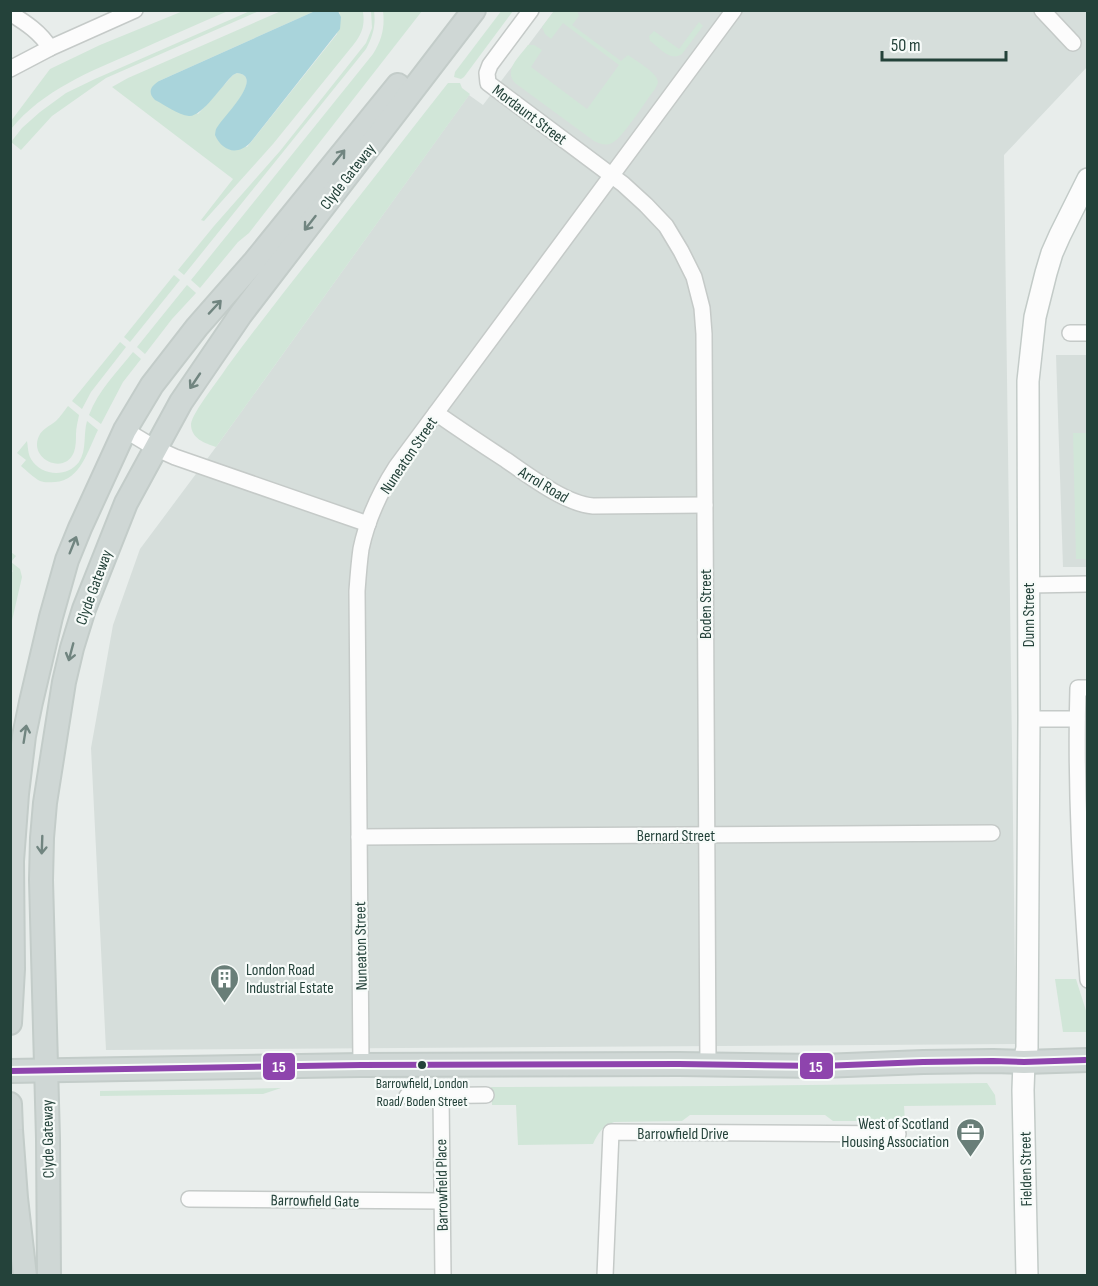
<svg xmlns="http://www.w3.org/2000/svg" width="1098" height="1286" viewBox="0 0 1098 1286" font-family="'Sofia Sans Condensed',sans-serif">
	<rect width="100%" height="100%" fill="#e8edeb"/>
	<!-- built -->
	<g fill="#d6dedb">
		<path d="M554 11H1087V67L1004 155 1016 1044 106 1050 91 748 113 625 140 549 216 447 469 95 483 105Z"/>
		<path d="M1056 355H1087V567H1063Z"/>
	</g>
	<!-- green -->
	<g fill="#d1e6d8">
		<path d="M502 10 513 11 464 77 461 79 454 77 455 72Z"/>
		<path d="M183 11H228C197 24 166 38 135 52 89 72 43 90 11 129V121L50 69 100 45Z"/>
		<path d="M250 11H259L106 78 52 116 21 150 11 142 22 128 40 112 66 93 95 79Z"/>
		<path d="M281 11H315L159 81 198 114 233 75 237 73C265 76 225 117 218 127L247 147 337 34 340 13 338 11H362L363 12C365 25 362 34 354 44L273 144 204 221 201 220 233 179 112 87 128 78Z"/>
		<path d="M371 11H374C376 25 373 36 366 49L184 275 178 270 214 226 280 151 366 43 372 28Z"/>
		<path d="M383 11H422L249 233 238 242 200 288 191 280 373 54C382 40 385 27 383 11Z"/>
		<path d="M554 11H577L579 16 572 25 621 61 628 55C635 60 654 71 657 79 659 83 657 85 655 89 647 99 622 139 612 143 606 146 600 144 594 141L515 83C503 70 520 56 528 45H534L542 50 531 67 587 109 619 65 563 23 551 39 545 34 542 27Z"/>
		<path d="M699 22 703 26 682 54C670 62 660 48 650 41L649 36 654 31 679 49Z"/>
		<path d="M448 83H460L462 88 470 94 216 447C205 443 191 439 191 424 192 413 220 378 227 367 266 314 307 263 347 212 381 169 414 126 448 83Z"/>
		<path d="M174 275 180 280 130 342 124 337Z"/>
		<path d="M187 285 196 293 172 319 145 354 137 347Z"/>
		<path d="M120 342 126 347 91 392 82 409 72 401Z"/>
		<path d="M133 352 141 359 123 382 101 424 89 415C98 391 117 372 133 352Z"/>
		<path d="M68 406 79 415C78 421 76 427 76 434 76 440 76 446 74 452 65 476 28 459 39 436 42 429 50 426 56 421 60 417 64 411 68 406Z"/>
		<path d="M87 421 98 430C88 450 80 481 55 482 50 482 45 483 40 481 34 478 27 471 21 466L26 460 17 453 27 441C28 447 28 454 31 459 41 476 67 478 79 462 87 450 83 435 87 421Z"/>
		<path d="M1073 433H1087V559H1076Z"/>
		<path d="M11 552 16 556 11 562 20 569 22 577 11 625 10 574 13 571 11 569Z"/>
		<path d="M1076 979 1087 1014V1032H1063L1055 979Z"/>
		<path d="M987 1083 995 1095 996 1105 904 1106 905 1121H833L825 1115H690L682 1121 614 1122C602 1127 598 1133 593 1144L518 1145 516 1105H492L491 1087 724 1086Z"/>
		<path d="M281 1088 263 1094 100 1096V1091Z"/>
	</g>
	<!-- water -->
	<path fill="#a9d4db" d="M315 11H338L341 17 340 29 250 143C237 156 222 151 215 135 216 130 215 130 218 126 224 116 265 76 237 73L233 75C223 84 202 117 189 116 178 115 165 105 155 100 147 92 151 86 159 81Z"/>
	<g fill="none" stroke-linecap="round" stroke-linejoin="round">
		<defs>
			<g id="minor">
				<path d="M531 10 490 65 487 73 488 83 623 184 646 205 666 226 681 251 694 277 702 308 704 334 708 1065"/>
				<path d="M1042 10 1073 43"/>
				<path d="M10 13C26 23 40 32 50 48"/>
				<path d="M10 69 50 48 135 10"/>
				<path d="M1070 333H1088"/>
				<path d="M436 413C459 429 483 445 506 460 529 476 566 504 593 506L705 505"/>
				<path d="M125 430 155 448 175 457 368 524"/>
				<path d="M1028 585 1088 584"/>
				<path d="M1088 688H1078C1075 786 1081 883 1088 980"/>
				<path d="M1029 719H1077"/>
				<path d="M359 837 992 833"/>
				<path d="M361 1065 357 591C358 577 359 563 361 549 367 520 380 492 396 467L734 10"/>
				<path d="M441 1095 443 1276"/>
				<path d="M407 1096 486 1095"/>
				<path d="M189 1199 441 1201"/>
				<path d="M605 1276 611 1132 898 1134"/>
			</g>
			<path id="secondary" d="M1027 1276 1023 1090 1024 1062 1027 1048 1029 719 1028 381 1035 317 1046 273 1052 253 1060 235 1088 179"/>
			<g id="primary">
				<path d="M10 1023 13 969 12 861 17 794 24 736 31 702 51 617 67 560 80 528 125 430 152 385 197 327 255 261 398 85"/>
				<path d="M10 1071 361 1065 679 1064 822 1066 923 1062 993 1061 1024 1062 1088 1060"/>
				<path d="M10 1104 11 1130 16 1198 25 1276"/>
				<path d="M49 1276 48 1139 41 880 42 838 45 803 64 682 72 648 84 609 126 503 181 402 241 314 474 10"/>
			</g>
		</defs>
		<!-- minor casing -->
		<use href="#minor" stroke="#c5cac8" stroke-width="18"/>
		<!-- secondary casing -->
		<use href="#secondary" stroke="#c3cbc8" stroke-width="24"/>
		<!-- primary casing -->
		<use href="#primary" stroke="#c3ccc9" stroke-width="26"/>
		<!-- minor -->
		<use href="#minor" stroke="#fcfcfc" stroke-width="15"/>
		<!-- secondary -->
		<use href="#secondary" stroke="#fcfcfc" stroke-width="21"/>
		<!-- primary -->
		<use href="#primary" stroke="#cfd7d5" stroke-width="22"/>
		<defs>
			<path id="bus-1" d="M10 1071 361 1065 679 1064 822 1066 923 1062 993 1061 1024 1062 1085 1060"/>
		</defs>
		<!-- bus-1 casing -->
		<use href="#bus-1" stroke="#f7fbf9" stroke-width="10"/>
		<!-- bus-1 -->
		<use href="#bus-1" stroke="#8e44ad" stroke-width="6"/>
	</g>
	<!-- one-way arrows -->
	<defs><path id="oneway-shaft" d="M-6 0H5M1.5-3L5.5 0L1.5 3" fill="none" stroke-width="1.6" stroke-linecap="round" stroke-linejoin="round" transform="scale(1.5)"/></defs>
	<g stroke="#718580">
		<use href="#oneway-shaft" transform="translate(339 157) rotate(-51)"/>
		<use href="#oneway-shaft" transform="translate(310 223) rotate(128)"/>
		<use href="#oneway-shaft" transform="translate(215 307) rotate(-47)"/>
		<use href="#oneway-shaft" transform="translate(195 381) rotate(124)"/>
		<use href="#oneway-shaft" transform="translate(73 545) rotate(-68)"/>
		<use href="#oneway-shaft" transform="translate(71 652) rotate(105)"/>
		<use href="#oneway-shaft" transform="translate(25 734) rotate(-81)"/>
		<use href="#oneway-shaft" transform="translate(42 845) rotate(92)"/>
	</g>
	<!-- icons -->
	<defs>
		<symbol id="building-pin" viewBox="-11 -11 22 30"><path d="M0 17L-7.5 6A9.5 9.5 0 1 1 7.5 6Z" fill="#697e78" stroke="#f7fbf9"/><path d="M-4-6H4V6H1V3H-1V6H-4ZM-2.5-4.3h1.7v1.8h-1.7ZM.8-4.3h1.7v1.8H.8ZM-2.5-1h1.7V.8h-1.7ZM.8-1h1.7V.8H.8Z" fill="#fff"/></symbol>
		<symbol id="office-pin" viewBox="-11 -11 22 30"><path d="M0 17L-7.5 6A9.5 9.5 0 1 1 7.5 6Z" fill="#697e78" stroke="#f7fbf9"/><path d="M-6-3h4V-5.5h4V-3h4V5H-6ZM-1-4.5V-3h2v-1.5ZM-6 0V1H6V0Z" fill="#fff"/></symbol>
	</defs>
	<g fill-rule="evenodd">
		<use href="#building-pin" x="208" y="962" width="33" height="45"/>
		<use href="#office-pin" x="954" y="1116" width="33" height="45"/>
	</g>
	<!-- markers -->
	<circle fill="#24423a" stroke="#f7fbf9" stroke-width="2" cx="422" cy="1065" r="5"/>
	<g text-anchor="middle" stroke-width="4.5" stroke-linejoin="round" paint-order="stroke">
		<!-- bus labels -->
		<g font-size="14" fill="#24423a" stroke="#f7fbf9">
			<text x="422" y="1088">Barrowfield, London<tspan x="422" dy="18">Road/ Boden Street</tspan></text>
		</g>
		<!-- street labels -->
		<g font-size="16" fill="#24423a" stroke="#f7fbf9">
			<text transform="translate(530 114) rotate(37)" y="6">Mordaunt Street</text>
			<text transform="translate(347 176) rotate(-52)" y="6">Clyde Gateway</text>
			<text transform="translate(408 455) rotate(-56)" y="6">Nuneaton Street</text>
			<text transform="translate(544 484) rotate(31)" y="6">Arrol Road</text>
			<text transform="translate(93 587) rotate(-70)" y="6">Clyde Gateway</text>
			<text transform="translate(705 604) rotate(-90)" y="6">Boden Street</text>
			<text transform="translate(1028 615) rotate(-90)" y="6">Dunn Street</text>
			<text x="676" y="841">Bernard Street</text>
			<text transform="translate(360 946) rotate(-91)" y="6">Nuneaton Street</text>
			<text x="683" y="1139">Barrowfield Drive</text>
			<text transform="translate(47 1139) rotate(-91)" y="6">Clyde Gateway</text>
			<text transform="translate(1025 1169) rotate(-91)" y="6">Fielden Street</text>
			<text transform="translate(441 1185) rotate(-91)" y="6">Barrowfield Place</text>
			<text transform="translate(315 1200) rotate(1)" y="6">Barrowfield Gate</text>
		</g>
		<!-- poi labels -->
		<g font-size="16" fill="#24423a" stroke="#f7fbf9" text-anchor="start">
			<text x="246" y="975">London Road<tspan x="246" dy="18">Industrial Estate</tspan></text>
			<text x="949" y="1129" text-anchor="end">West of Scotland<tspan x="949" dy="18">Housing Association</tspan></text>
		</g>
	</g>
	<g stroke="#f7fbf9" stroke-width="2">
		<rect x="799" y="1052" width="35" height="28" rx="6" fill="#8e44ad"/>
		<rect x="262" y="1052" width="34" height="29" rx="6" fill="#8e44ad"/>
	</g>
	<g font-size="16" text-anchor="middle" font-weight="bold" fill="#fff">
		<text x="816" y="1072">15</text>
		<text x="279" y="1072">15</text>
	</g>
	<!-- border -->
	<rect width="1098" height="1286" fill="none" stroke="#24423a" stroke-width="24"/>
	<!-- scale -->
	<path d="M882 51v9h124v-9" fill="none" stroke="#24423a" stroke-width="3"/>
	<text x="891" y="51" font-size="18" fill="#24423a" stroke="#f7fbf9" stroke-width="4.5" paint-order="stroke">50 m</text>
</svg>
